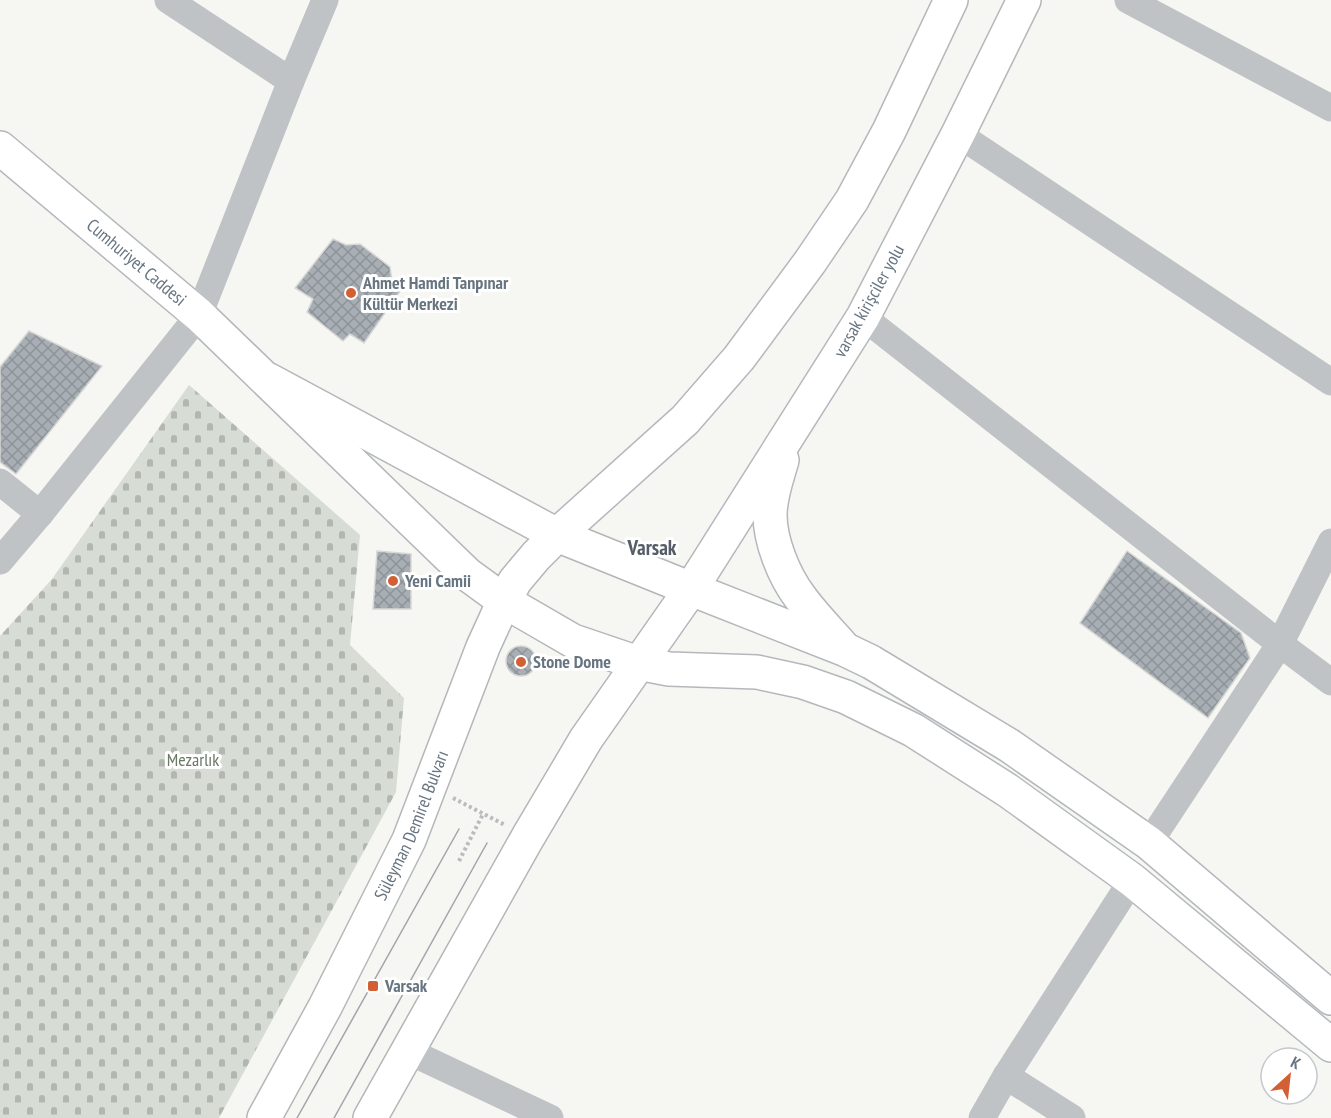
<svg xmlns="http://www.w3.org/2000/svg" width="1331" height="1118" viewBox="0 0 1331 1118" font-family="'PT Sans Narrow',sans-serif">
	<defs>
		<pattern id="cemetery-stones" width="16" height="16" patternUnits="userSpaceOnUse" patternTransform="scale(1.5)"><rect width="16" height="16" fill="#d7dcd4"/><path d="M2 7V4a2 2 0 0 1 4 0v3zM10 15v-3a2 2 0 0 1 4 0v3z" fill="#b2b7b1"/></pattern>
		<pattern id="building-cross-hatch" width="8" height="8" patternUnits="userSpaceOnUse" patternTransform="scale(1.5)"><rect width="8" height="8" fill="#a8afb4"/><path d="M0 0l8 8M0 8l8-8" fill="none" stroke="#8d9398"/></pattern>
	</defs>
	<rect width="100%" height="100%" fill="#f6f6f3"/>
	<!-- cemetery -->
	<path fill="url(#cemetery-stones)" d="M189 385 360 535 350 645 404 698 396 792 219 1118H0V636L52 579Z"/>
	<!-- building -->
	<g fill="url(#building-cross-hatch)" stroke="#d7d7d5" stroke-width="1.5">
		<path d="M333 239 346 245 360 244 390 267 392 281 403 287 364 343 350 334 343 341 307 312 313 299 295 288Z"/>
		<path d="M29 331 102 366 16 474 0 462V367Z"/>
		<path d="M377 551 411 554V609H373Z"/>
		<path d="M1127 551 1241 633 1250 658 1208 718 1080 623Z"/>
		<circle cx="521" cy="661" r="15"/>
	</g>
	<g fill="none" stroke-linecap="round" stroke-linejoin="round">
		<defs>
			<g id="secondary">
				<path d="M1024 0 958 134 863 317 691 589 846 650 871 662 1010 746 1149 843 1331 998"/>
				<path id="s1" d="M0 148 199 315 467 574 504 601"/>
				<path d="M269 380 557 535 685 420 739 358 810 262 852 200 889 131 951 0"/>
				<path d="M782 460C777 478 770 496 770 515 770 541 784 576 800 597 812 614 828 630 842 646"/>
				<path d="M638 663 669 669 757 672 803 682 846 697 913 730 1007 790 1132 880 1331 1045"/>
			</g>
			<g id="primary">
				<path d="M504 601 573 641 638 663"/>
				<path id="s2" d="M264 1118 325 1007 409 840 483 647 504 601 515 581 536 556 557 535 691 589 586 739 528 837 370 1118"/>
			</g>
		</defs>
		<!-- secondary casing -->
		<use href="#secondary" stroke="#b4b8bc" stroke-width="36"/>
		<!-- primary casing -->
		<use href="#primary" stroke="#b3b7ba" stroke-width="36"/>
		<!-- path -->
		<g stroke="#b9bcbe" stroke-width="4" stroke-dasharray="3 3" stroke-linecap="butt">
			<path d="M453 798 505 825"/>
			<path d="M459 861 483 814"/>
		</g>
		<!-- street -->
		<g stroke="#bfc3c6" stroke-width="27">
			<path d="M168 0 291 81"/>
			<path d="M1128 0 1331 108"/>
			<path d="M958 134 1331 382"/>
			<path d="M863 317 1280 644 1331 682"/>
			<path d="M0 482 40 514"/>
			<path d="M0 561 40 514 199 315 291 81 325 0"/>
			<path d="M1149 843 1280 644 1331 542"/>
			<path d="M408 1051 550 1118"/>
			<path d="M1006 1076 1072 1118"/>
			<path d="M982 1118 1006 1076 1132 880"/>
		</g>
		<!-- secondary -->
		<use href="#secondary" stroke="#fff" stroke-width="33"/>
		<!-- primary -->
		<use href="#primary" stroke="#fff" stroke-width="33"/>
		<!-- tram -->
		<g stroke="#a1a6ab" stroke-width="1.5">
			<path d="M297 1118 459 829"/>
			<path d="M334 1118 487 843"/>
		</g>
	</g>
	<!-- markers -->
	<g fill="#d35f35" stroke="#fff" stroke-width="2">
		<circle cx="351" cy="293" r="6"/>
		<circle cx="393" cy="581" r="6"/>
		<circle cx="521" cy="662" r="6"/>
		<rect x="367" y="980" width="12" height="12" rx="3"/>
	</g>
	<g text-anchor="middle" stroke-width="6" stroke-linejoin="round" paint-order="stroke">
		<!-- street labels -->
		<g font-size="18" fill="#677581" stroke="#fff">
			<text dy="6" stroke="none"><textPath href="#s1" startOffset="178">Cumhuriyet Caddesi</textPath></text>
			<text transform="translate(869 301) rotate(-61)" y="6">varsak kirişciler yolu</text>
			<text dy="6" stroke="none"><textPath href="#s2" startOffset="328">Süleyman Demirel Bulvarı</textPath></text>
		</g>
		<!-- poi labels -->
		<g font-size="18" font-weight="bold" fill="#677581" stroke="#fff" text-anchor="start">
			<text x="363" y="289">Ahmet Hamdi Tanpınar<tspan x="363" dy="21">Kültür Merkezi</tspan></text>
			<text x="405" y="587">Yeni Camii</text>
			<text x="533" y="668">Stone Dome</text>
			<text x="385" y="992">Varsak</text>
		</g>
		<!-- park labels -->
		<g font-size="18" fill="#697966" stroke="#fff">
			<text x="193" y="766">Mezarlık</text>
		</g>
		<!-- quarter labels -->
		<g font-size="21" font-weight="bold" fill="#555e67" stroke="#fff">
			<text x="652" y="555">Varsak</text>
		</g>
	</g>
	<!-- north arrow -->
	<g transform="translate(1289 1076) rotate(27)"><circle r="28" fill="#ffffff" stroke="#c2c8cd" stroke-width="1.5"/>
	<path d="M0-4.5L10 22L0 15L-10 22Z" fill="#d35f35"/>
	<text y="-9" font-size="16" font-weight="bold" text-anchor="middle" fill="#677581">K</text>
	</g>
</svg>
